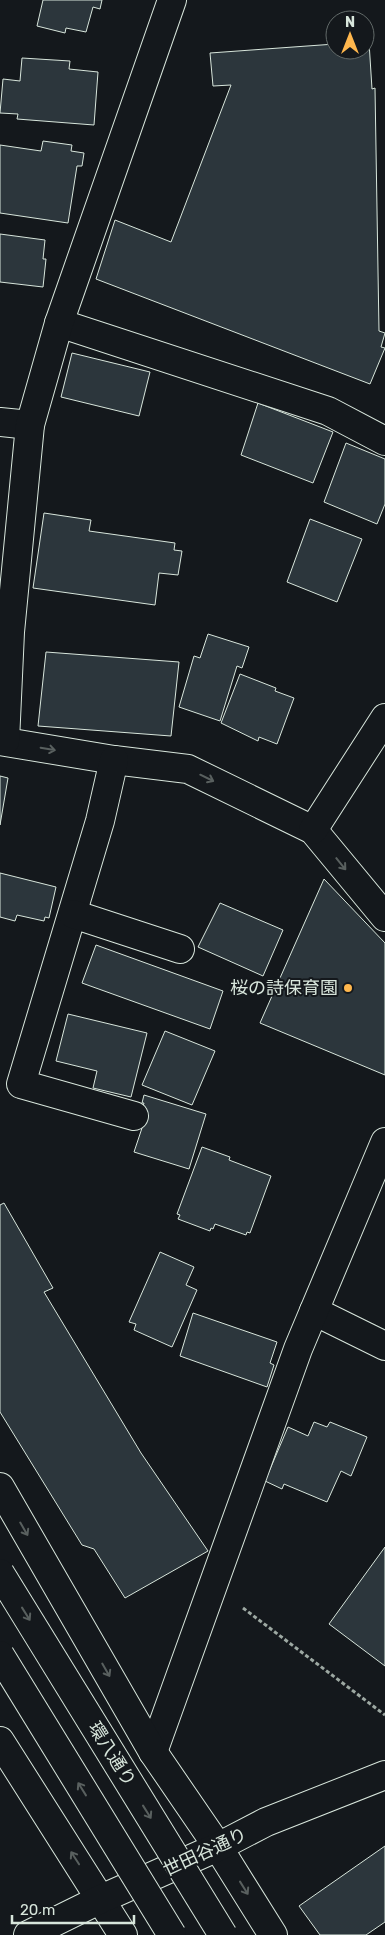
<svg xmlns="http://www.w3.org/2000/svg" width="385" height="1935" viewBox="0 0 385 1935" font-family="Rubik,'Noto Sans JP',sans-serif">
	<rect width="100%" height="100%" fill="#14181c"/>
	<!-- building -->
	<g fill="#2c363c" stroke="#d8e6dc">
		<path d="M43 0H102L100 9 93 7 86 32 66 28 65 33 37 26Z"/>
		<path d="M365 42H369L372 89 375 88 379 331 385 333 381 347 385 348 370 384 96 279 115 220 171 242 231 85 213 86 210 53 335 44V50H365Z"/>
		<path d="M22 58 70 61 69 69 98 72 94 125 17 119 18 114 0 113 3 79 20 81Z"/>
		<path d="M43 141 72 145 71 151 84 153 82 166H77L68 223 0 213V145L41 151Z"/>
		<path d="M0 234 45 240 43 259H46L43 287 0 282Z"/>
		<path d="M72 353 150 372 139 416 61 397Z"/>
		<path d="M258 403 333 432 313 483 241 455Z"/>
		<path d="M346 443 385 459V504L377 524 324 502Z"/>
		<path d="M44 513 91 520 89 531 175 543 174 550 182 551 178 575 159 573 155 605 33 588Z"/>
		<path d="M310 519 362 539 337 602 287 582Z"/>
		<path d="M208 634 249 647 242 668 237 666 220 721 179 707 194 656 200 658Z"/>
		<path d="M46 652 179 662 171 736 38 726Z"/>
		<path d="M240 674 276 688 275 691 294 698 277 744 259 737 258 741 221 723Z"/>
		<path d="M0 776 8 778 0 825Z"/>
		<path d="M0 873 56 887 49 918 45 917 44 921 17 915 15 921 0 917Z"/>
		<path d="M324 879 385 943V1075L260 1023Z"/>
		<path d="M220 903 283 930 263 976 198 947Z"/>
		<path d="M96 945 223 991 210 1029 82 983Z"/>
		<path d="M68 1014 147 1033 131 1097 93 1088 97 1071 56 1061Z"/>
		<path d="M165 1031 215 1051 192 1105 142 1085Z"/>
		<path d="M144 1095 206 1114 189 1169 134 1152 143 1125 138 1122 144 1103H142Z"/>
		<path d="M202 1147 230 1157 229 1160 271 1176 250 1233 247 1232 246 1235 215 1224 213 1229 211 1228 210 1231 178 1219 180 1215 177 1214Z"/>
		<path d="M4 1203 53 1288 44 1292 141 1453 208 1551 125 1598 94 1549 82 1545 0 1412V1205Z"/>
		<path d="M160 1252 194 1267 186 1285 197 1290 172 1347 134 1330 136 1324 129 1322Z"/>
		<path d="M193 1313 277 1342 270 1363 274 1365 267 1387 180 1356Z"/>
		<path d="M314 1422 327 1427 330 1422 367 1437 351 1476 341 1471 327 1502 284 1484 282 1489 265 1481 288 1427 308 1436Z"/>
		<path d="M385 1547V1666L329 1624Z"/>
		<path d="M385 1846V1922L366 1935H320L299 1906Z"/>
	</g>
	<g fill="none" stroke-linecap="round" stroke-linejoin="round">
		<defs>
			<g id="minor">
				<path d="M59 323 328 411 385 441"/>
				<path d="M0 422 30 425"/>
				<path d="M0 741 114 760 188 769 313 830 385 917"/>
				<path d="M5 741 10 632 30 425 59 323 172 0"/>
				<path d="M114 760 100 821 21 1084 134 1116"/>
				<path d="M313 830 385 718"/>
				<path d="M73 914 180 949"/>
				<path d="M314 1311 385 1346"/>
				<path d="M153 1752 298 1349 385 1142"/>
			</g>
			<g id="major">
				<path d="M0 1487 153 1752 218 1847 273 1935"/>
				<path d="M0 1741 123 1935"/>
				<path d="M28 1935 101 1899 218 1847 266 1822 385 1775"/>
			</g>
		</defs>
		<!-- minor casing -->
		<use href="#minor" stroke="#d8e6dc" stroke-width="30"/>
		<!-- major casing -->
		<use href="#major" stroke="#d8e6dc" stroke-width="30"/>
		<!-- path -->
		<path stroke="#9da8a2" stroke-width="3" stroke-dasharray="4 2.5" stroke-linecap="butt" d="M243 1608 385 1715"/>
		<!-- minor -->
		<use href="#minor" stroke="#14181c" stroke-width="28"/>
		<!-- major -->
		<use href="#major" stroke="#14181c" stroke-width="28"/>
		<defs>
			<g id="major-bridge">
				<path d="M0 1573 223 1935"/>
				<path d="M0 1655 172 1935"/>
			</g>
		</defs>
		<!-- major-bridge casing -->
		<use href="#major-bridge" stroke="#d8e6dc" stroke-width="30" stroke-linecap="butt"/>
		<!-- major-bridge -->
		<use href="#major-bridge" stroke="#14181c" stroke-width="28"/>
	</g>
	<!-- one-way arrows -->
	<defs><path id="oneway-shaft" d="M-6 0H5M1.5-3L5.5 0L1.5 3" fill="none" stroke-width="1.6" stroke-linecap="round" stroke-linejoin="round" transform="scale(1.25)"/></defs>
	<g stroke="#59605f">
		<use href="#oneway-shaft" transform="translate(48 749) rotate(10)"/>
		<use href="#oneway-shaft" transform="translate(207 778) rotate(26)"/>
		<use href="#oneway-shaft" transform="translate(341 864) rotate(51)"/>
		<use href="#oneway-shaft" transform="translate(24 1529) rotate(60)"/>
		<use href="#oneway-shaft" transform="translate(26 1614) rotate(58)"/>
		<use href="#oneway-shaft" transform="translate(106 1670) rotate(60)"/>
		<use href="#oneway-shaft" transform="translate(82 1789) rotate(-122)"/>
		<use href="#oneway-shaft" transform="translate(147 1812) rotate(58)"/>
		<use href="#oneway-shaft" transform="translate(75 1858) rotate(-123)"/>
		<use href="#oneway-shaft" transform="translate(244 1888) rotate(58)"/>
	</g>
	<!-- markers -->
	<circle fill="#ffb74d" stroke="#14181c" stroke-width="2" cx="348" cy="988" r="5"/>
	<g text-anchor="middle" stroke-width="4" stroke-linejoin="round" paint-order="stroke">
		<!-- poi labels -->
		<g font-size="18" fill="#d8e6dc" stroke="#14181c" text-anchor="end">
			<text x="338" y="994">桜の詩保育園</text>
		</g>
		<!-- street labels -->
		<g font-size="18" fill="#d8e6dc" stroke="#14181c">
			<text transform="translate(112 1754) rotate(58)" y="6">環八通り</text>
			<text transform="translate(205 1852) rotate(-25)" y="6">世田谷通り</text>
		</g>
	</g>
	<!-- north arrow -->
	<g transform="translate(350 35)"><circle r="24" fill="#14181c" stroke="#626a69"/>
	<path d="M0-4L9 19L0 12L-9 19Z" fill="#ffb74d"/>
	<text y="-8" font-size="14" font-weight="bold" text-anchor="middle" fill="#d8e6dc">N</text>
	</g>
	<!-- scale -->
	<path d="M12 1915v8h122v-8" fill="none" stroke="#d8e6dc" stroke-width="2.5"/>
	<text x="20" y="1915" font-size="15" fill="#d8e6dc" stroke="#14181c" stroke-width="4" paint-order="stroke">20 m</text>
</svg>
